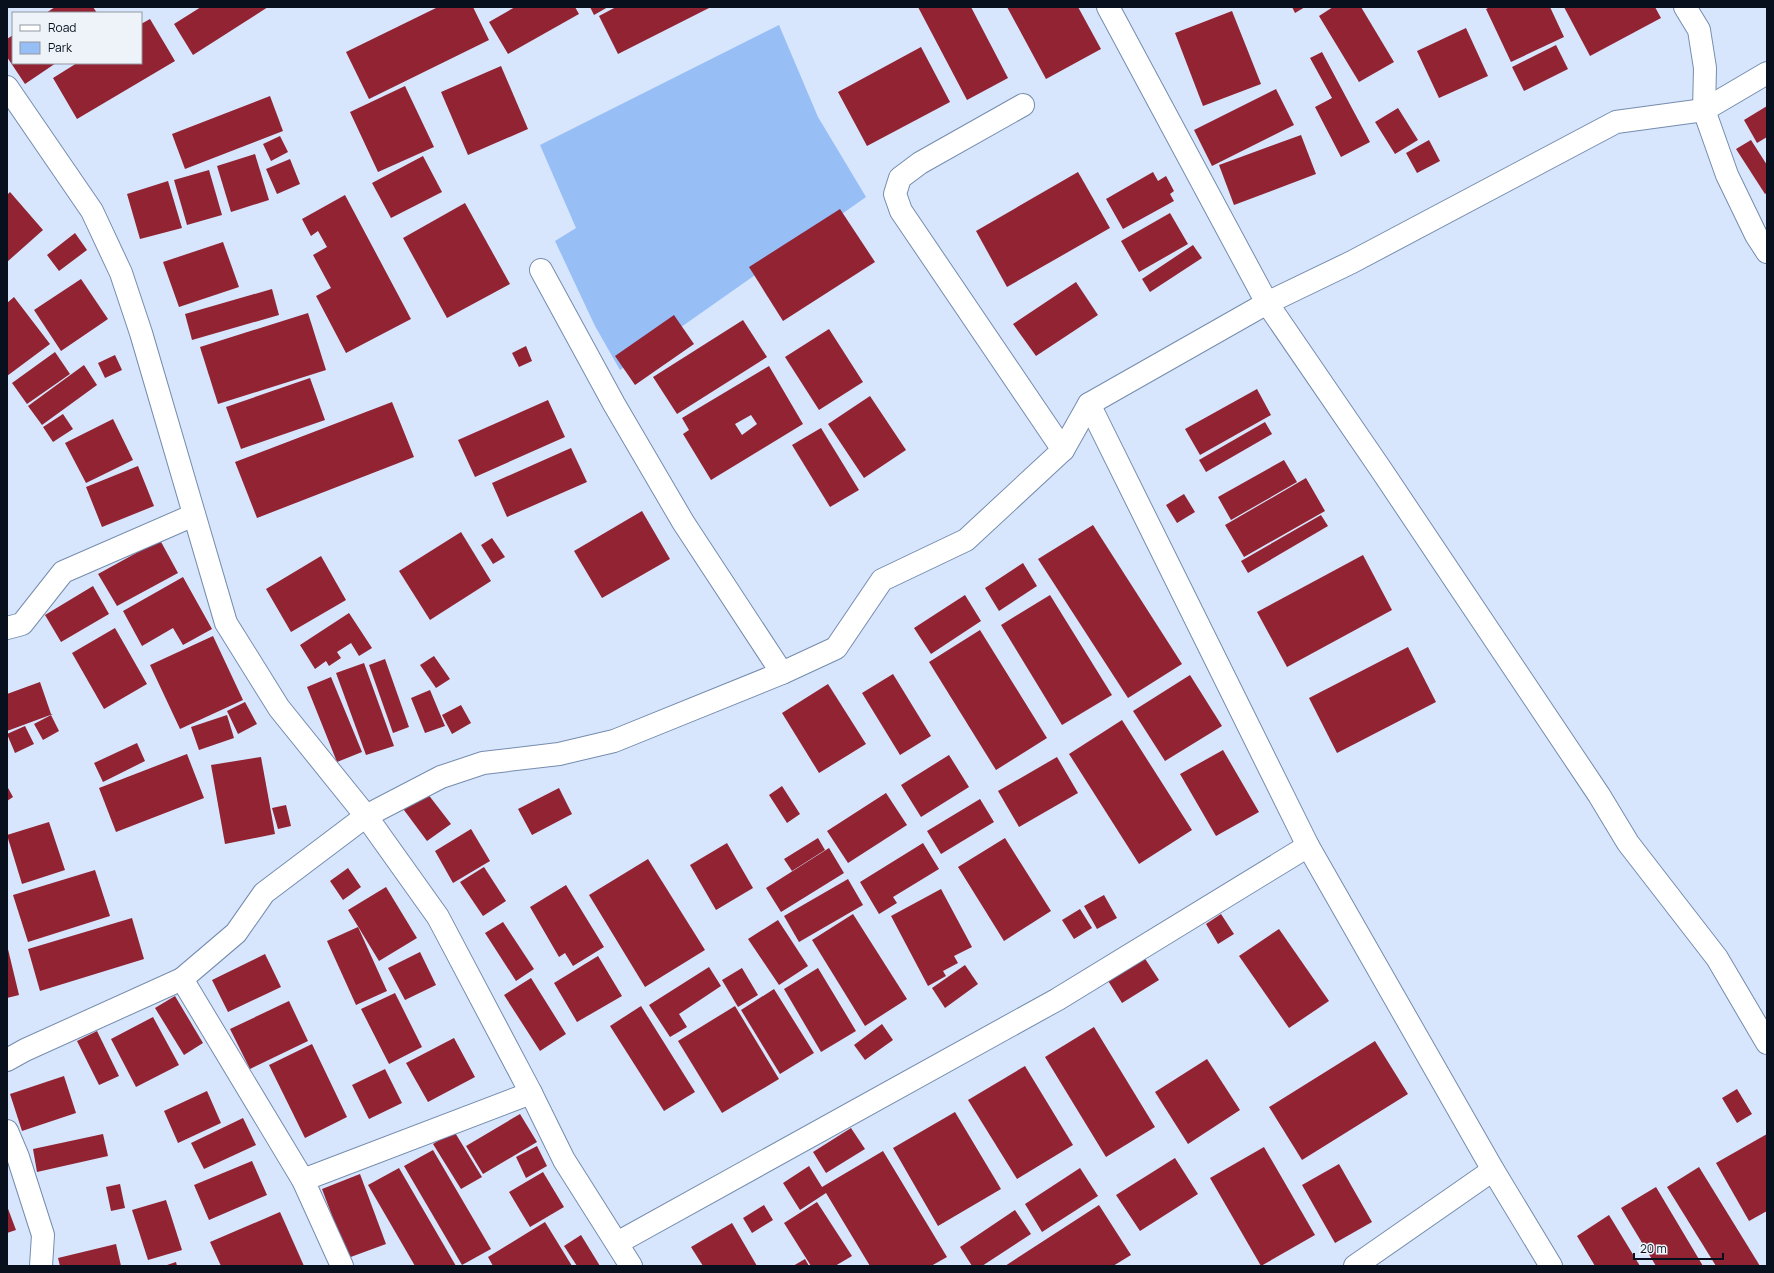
<svg xmlns="http://www.w3.org/2000/svg" width="1774" height="1273" viewBox="0 0 1774 1273" font-family="Manrope,sans-serif">
	<rect width="100%" height="100%" fill="#d7e6fd"/>
	<!-- green -->
	<path fill="#98bef6" d="M779 25 818 117 866 197 620 370 595 326 555 241 576 228 540 145Z"/>
	<!-- building -->
	<g fill="#912333" fill-rule="evenodd">
		<path d="M55 7H93L97 13H46Z"/>
		<path d="M201 7H268L193 55 174 24Z"/>
		<path d="M438 7H473L489 40 369 99 346 52Z"/>
		<path d="M515 7H575L579 14 508 54 489 22Z"/>
		<path d="M590 7H608L594 15Z"/>
		<path d="M616 7H711L618 54 599 16Z"/>
		<path d="M918 7H971L1008 78 967 100Z"/>
		<path d="M1007 7H1078L1101 49 1046 79Z"/>
		<path d="M1292 7H1305L1295 13Z"/>
		<path d="M1333 7H1361L1394 62 1359 82 1319 16Z"/>
		<path d="M1490 7H1550L1564 37 1511 62 1486 9Z"/>
		<path d="M1564 7H1655L1661 18 1590 56Z"/>
		<path d="M1232 11 1261 84 1203 106 1175 33Z"/>
		<path d="M150 19 175 61 77 119 53 78 77 63H141V24Z"/>
		<path d="M1466 28 1488 76 1439 98 1417 51Z"/>
		<path d="M13 35V63H56L25 84 7 57V39Z"/>
		<path d="M1556 45 1568 69 1524 91 1512 67Z"/>
		<path d="M921 47 950 102 867 146 838 92Z"/>
		<path d="M1322 52 1370 142 1341 157 1315 107 1332 98 1310 58Z"/>
		<path d="M501 66 528 129 468 155 441 92Z"/>
		<path d="M405 86 434 147 378 172 350 112Z"/>
		<path d="M1276 89 1294 125 1212 166 1194 130Z"/>
		<path d="M270 96 283 131 185 169 172 134Z"/>
		<path d="M1767 106V137L1757 143 1744 120Z"/>
		<path d="M1398 108 1418 140 1395 154 1375 122Z"/>
		<path d="M1301 135 1316 174 1234 205 1219 165Z"/>
		<path d="M280 136 288 152 271 161 263 144Z"/>
		<path d="M1429 140 1440 161 1417 173 1406 153Z"/>
		<path d="M1751 140 1767 165V193L1765 194 1736 149Z"/>
		<path d="M255 154 269 200 231 212 217 166Z"/>
		<path d="M423 156 442 192 391 218 372 183Z"/>
		<path d="M290 159 300 184 277 194 266 169Z"/>
		<path d="M209 170 222 215 187 225 174 180Z"/>
		<path d="M1078 172 1110 228 1007 287 976 231Z"/>
		<path d="M1153 172 1158 181 1166 176 1174 191 1170 194 1174 201 1123 229 1106 199Z"/>
		<path d="M168 181 182 228 140 239 127 194Z"/>
		<path d="M10 192 43 230 7 262V195Z"/>
		<path d="M345 195 411 319 346 353 316 296 331 288 313 255 327 247 318 231 311 236 302 219Z"/>
		<path d="M465 203 510 284 447 318 403 238Z"/>
		<path d="M840 209 875 262 783 321 749 267Z"/>
		<path d="M1170 213 1188 244 1139 272 1121 241Z"/>
		<path d="M75 233 87 250 59 271 47 255Z"/>
		<path d="M223 242 239 287 179 307 163 262Z"/>
		<path d="M1193 245 1202 258 1150 292 1142 279Z"/>
		<path d="M81 279 108 319 61 351 34 310Z"/>
		<path d="M1076 282 1098 315 1036 356 1013 324Z"/>
		<path d="M272 289 279 315 192 340 185 314Z"/>
		<path d="M14 297 50 344 7 376V303Z"/>
		<path d="M308 313 326 370 218 404 200 347Z"/>
		<path d="M674 315 694 344 635 385 615 356Z"/>
		<path d="M743 320 767 357 677 414 653 377Z"/>
		<path d="M829 329 863 382 819 410 785 357Z"/>
		<path d="M526 346 532 361 519 367 512 353Z"/>
		<path d="M55 352 70 374 27 404 12 383Z"/>
		<path d="M115 355 122 370 105 378 98 363Z"/>
		<path d="M84 365 97 385 42 425 28 406Z"/>
		<path d="M769 366 803 424 711 480 683 434 689 430 682 418ZM751 415 757 424 742 435 735 424Z"/>
		<path d="M310 378 325 420 241 449 226 407Z"/>
		<path d="M1257 389 1271 415 1200 455 1185 429Z"/>
		<path d="M870 396 906 450 864 478 828 424Z"/>
		<path d="M548 400 565 437 475 477 458 440Z"/>
		<path d="M392 402 414 457 257 518 235 462Z"/>
		<path d="M63 414 73 429 53 442 43 427Z"/>
		<path d="M113 419 133 460 86 483 65 443Z"/>
		<path d="M1265 422 1272 434 1206 472 1199 460Z"/>
		<path d="M821 428 859 490 830 507 792 445Z"/>
		<path d="M571 448 587 482 507 517 492 483Z"/>
		<path d="M1284 460 1297 482 1231 520 1218 497Z"/>
		<path d="M138 466 154 506 102 527 86 487Z"/>
		<path d="M1306 478 1325 511 1244 557 1225 525Z"/>
		<path d="M1184 494 1195 512 1177 523 1166 505Z"/>
		<path d="M642 511 670 559 602 598 574 551Z"/>
		<path d="M1321 515 1328 526 1248 573 1241 561Z"/>
		<path d="M1093 525 1182 664 1128 698 1038 559Z"/>
		<path d="M461 532 491 581 430 620 399 571Z"/>
		<path d="M492 538 505 557 493 564 481 545Z"/>
		<path d="M160 540 178 573 117 606 98 574Z"/>
		<path d="M1363 555 1392 610 1287 667 1257 612Z"/>
		<path d="M321 556 346 600 291 632 266 589Z"/>
		<path d="M1023 563 1037 586 999 611 985 588Z"/>
		<path d="M183 577 212 629 183 645 173 628 142 646 123 611Z"/>
		<path d="M93 586 109 614 61 642 45 615Z"/>
		<path d="M965 595 981 621 931 654 914 628Z"/>
		<path d="M1050 595 1112 695 1062 725 1001 625Z"/>
		<path d="M349 613 372 648 359 656 351 643 337 652 341 658 329 666 326 661 315 669 300 645Z"/>
		<path d="M115 628 147 684 104 709 72 653Z"/>
		<path d="M980 630 1047 738 996 770 929 662Z"/>
		<path d="M213 636 243 700 180 729 150 665Z"/>
		<path d="M1408 647 1436 702 1337 753 1309 698Z"/>
		<path d="M434 656 450 679 436 688 420 665Z"/>
		<path d="M385 659 409 727 393 733 369 665Z"/>
		<path d="M364 663 394 746 366 755 336 673Z"/>
		<path d="M893 674 931 736 900 755 862 693Z"/>
		<path d="M1190 675 1222 726 1165 761 1133 711Z"/>
		<path d="M331 677 362 752 337 762 307 687Z"/>
		<path d="M40 682 51 714H53L7 731V694Z"/>
		<path d="M828 684 866 744 819 773 782 713Z"/>
		<path d="M430 690 445 726 425 733 411 698Z"/>
		<path d="M245 702 257 724 238 734 227 711Z"/>
		<path d="M461 705 471 723 452 734 442 715Z"/>
		<path d="M51 715 59 731 43 740 34 724Z"/>
		<path d="M227 715 234 738 199 750 191 727Z"/>
		<path d="M1122 720 1192 830 1139 864 1069 754Z"/>
		<path d="M25 726 34 744 15 753 7 734Z"/>
		<path d="M137 743 145 761 103 782 94 763Z"/>
		<path d="M1223 750 1259 812 1216 836 1180 774Z"/>
		<path d="M187 754 204 798 116 832 99 788Z"/>
		<path d="M949 755 969 787 921 817 901 785Z"/>
		<path d="M261 757 275 834 225 844 211 765Z"/>
		<path d="M1057 757 1078 793 1019 827 998 791Z"/>
		<path d="M7 786 13 797 7 801Z"/>
		<path d="M782 786 800 814 787 823 769 795Z"/>
		<path d="M559 788 572 814 532 835 518 809Z"/>
		<path d="M424 789 451 824 427 841 401 806Z"/>
		<path d="M886 793 907 825 848 863 827 831Z"/>
		<path d="M980 799 994 822 941 854 927 831Z"/>
		<path d="M286 805 291 826 278 829 272 808Z"/>
		<path d="M49 822 65 870 22 884 7 835Z"/>
		<path d="M471 829 490 861 453 883 435 851Z"/>
		<path d="M818 838 825 850 792 871 784 859Z"/>
		<path d="M1005 838 1051 911 1004 941 958 867Z"/>
		<path d="M727 843 753 888 716 910 690 865Z"/>
		<path d="M923 843 939 869 893 897 897 903 879 914 860 882Z"/>
		<path d="M829 848 844 873 781 912 766 888Z"/>
		<path d="M648 859 705 950 645 987 589 895Z"/>
		<path d="M484 867 506 901 483 916 460 882Z"/>
		<path d="M348 868 361 887 343 900 330 881Z"/>
		<path d="M95 870 110 916 28 942 13 895Z"/>
		<path d="M848 879 863 905 799 942 784 916Z"/>
		<path d="M566 885 604 947 573 966 565 953 559 957 530 907Z"/>
		<path d="M386 887 417 938 379 961 348 910Z"/>
		<path d="M941 889 972 947 954 956 958 963 943 971 946 976 928 986 891 916Z"/>
		<path d="M1104 895 1117 918 1097 929 1084 906Z"/>
		<path d="M1080 909 1092 928 1074 939 1062 920Z"/>
		<path d="M853 914 907 999 865 1026 812 940Z"/>
		<path d="M1221 914 1234 934 1218 944 1206 924Z"/>
		<path d="M132 918 144 959 40 991 28 949Z"/>
		<path d="M778 920 808 966 779 985 748 939Z"/>
		<path d="M503 922 534 969 516 981 485 933Z"/>
		<path d="M358 927 387 991 356 1005 327 941Z"/>
		<path d="M1279 929 1329 1001 1289 1028 1239 956Z"/>
		<path d="M7 945 19 995 7 998Z"/>
		<path d="M420 952 436 985 405 1000 388 968Z"/>
		<path d="M265 954 281 987 228 1012 212 980Z"/>
		<path d="M1142 954 1159 980 1122 1003 1105 976Z"/>
		<path d="M598 956 622 996 577 1022 554 983Z"/>
		<path d="M965 965 978 984 945 1008 932 988Z"/>
		<path d="M709 967 721 986 679 1014 687 1027 670 1037 649 1005Z"/>
		<path d="M742 968 758 995 738 1007 722 980Z"/>
		<path d="M818 968 856 1031 821 1052 784 989Z"/>
		<path d="M531 978 566 1034 540 1051 504 995Z"/>
		<path d="M774 989 814 1053 780 1074 741 1010Z"/>
		<path d="M395 993 422 1047 389 1064 361 1009Z"/>
		<path d="M175 996 203 1043 184 1055 155 1008Z"/>
		<path d="M289 1001 308 1041 250 1069 230 1029Z"/>
		<path d="M641 1006 695 1092 664 1111 610 1026Z"/>
		<path d="M735 1006 779 1079 722 1113 678 1041Z"/>
		<path d="M153 1017 179 1065 136 1087 111 1039Z"/>
		<path d="M882 1024 893 1040 865 1060 854 1045Z"/>
		<path d="M1094 1027 1155 1127 1106 1157 1045 1057Z"/>
		<path d="M97 1031 119 1076 99 1085 77 1041Z"/>
		<path d="M454 1038 475 1077 428 1102 406 1063Z"/>
		<path d="M1375 1041 1408 1094 1302 1160 1269 1107Z"/>
		<path d="M312 1044 347 1117 305 1138 269 1065Z"/>
		<path d="M1207 1059 1240 1110 1188 1144 1155 1092Z"/>
		<path d="M1025 1066 1073 1145 1017 1179 968 1100Z"/>
		<path d="M385 1069 402 1103 369 1119 352 1085Z"/>
		<path d="M64 1076 76 1113 22 1131 10 1094Z"/>
		<path d="M1737 1089 1752 1114 1737 1123 1722 1098Z"/>
		<path d="M207 1091 221 1123 178 1143 164 1111Z"/>
		<path d="M955 1112 1001 1189 938 1226 893 1148Z"/>
		<path d="M520 1114 537 1142 483 1174 466 1146Z"/>
		<path d="M243 1118 256 1145 204 1169 191 1143Z"/>
		<path d="M851 1128 865 1149 826 1173 813 1152Z"/>
		<path d="M454 1131 482 1177 461 1189 433 1144Z"/>
		<path d="M103 1134 108 1156 37 1172 33 1149Z"/>
		<path d="M1767 1134V1211L1749 1221 1716 1163Z"/>
		<path d="M537 1146 547 1166 526 1178 516 1157Z"/>
		<path d="M1264 1147 1315 1235 1261 1266 1210 1178Z"/>
		<path d="M433 1150 491 1249 462 1265 404 1166Z"/>
		<path d="M883 1151 947 1257 931 1266H870L826 1193 800 1210 783 1183 809 1166 822 1187Z"/>
		<path d="M1175 1158 1198 1194 1140 1231 1116 1195Z"/>
		<path d="M252 1161 267 1195 209 1220 194 1185Z"/>
		<path d="M1339 1164 1372 1222 1335 1243 1302 1185Z"/>
		<path d="M1699 1167 1760 1266H1716L1667 1187Z"/>
		<path d="M399 1168 456 1266H415L368 1185Z"/>
		<path d="M1080 1168 1098 1196 1042 1232 1025 1204Z"/>
		<path d="M543 1172 564 1207 530 1227 509 1192Z"/>
		<path d="M360 1174 386 1244 348 1258 322 1189Z"/>
		<path d="M120 1184 125 1208 111 1211 106 1187Z"/>
		<path d="M1656 1187 1703 1266H1656L1621 1208Z"/>
		<path d="M166 1200 182 1250 148 1260 132 1210Z"/>
		<path d="M817 1202 852 1256 835 1266H811L784 1223Z"/>
		<path d="M764 1205 773 1220 752 1233 743 1218Z"/>
		<path d="M1099 1205 1131 1255 1113 1266H1005Z"/>
		<path d="M7 1206 16 1230 7 1233Z"/>
		<path d="M1015 1210 1031 1234 982 1266H972L960 1247Z"/>
		<path d="M280 1212 304 1266H221L210 1242Z"/>
		<path d="M1609 1215 1640 1266H1595L1577 1236Z"/>
		<path d="M545 1222 572 1266H493L488 1257Z"/>
		<path d="M732 1223 757 1266H703L691 1247Z"/>
		<path d="M581 1235 600 1266H577L564 1246Z"/>
		<path d="M116 1244 121 1266H60L58 1258Z"/>
		<path d="M805 1259 809 1266H793Z"/>
		<path d="M176 1262 177 1266H164Z"/>
	</g>
	<g fill="none" stroke-linecap="round" stroke-linejoin="round">
		<defs>
			<g id="minor">
				<path d="M1108 7 1267 303 1382 471 1599 795 1628 843 1717 958 1767 1043"/>
				<path d="M1685 7 1699 30 1705 68 1704 110 1727 175 1756 235 1767 252"/>
				<path d="M7 87 92 211 121 273 141 333 226 623 279 708 366 816 438 917 531 1093 564 1160 631 1266"/>
				<path d="M1023 105 920 163 900 178 895 194 901 211 1063 450"/>
				<path d="M541 270 614 404 683 522 782 673"/>
				<path d="M1089 404 1308 846 1493 1170 1551 1266"/>
				<path d="M7 628 22 624 63 572 194 515"/>
				<path d="M7 1060 25 1050 182 979"/>
				<path d="M7 1131 18 1157 43 1235 41 1266"/>
				<path d="M303 1180 531 1093"/>
				<path d="M617 1243 1058 999 1308 846"/>
				<path d="M342 1266 303 1180 182 979 236 933 264 893 366 816 441 777 483 763 559 754 614 741 782 673 836 648 882 580 966 540 1063 450 1089 404 1267 303 1352 262 1616 122 1704 110 1767 73"/>
				<path d="M1355 1266 1493 1170"/>
			</g>
		</defs>
		<!-- minor casing -->
		<use href="#minor" stroke="#758cae" stroke-width="24"/>
		<!-- minor -->
		<use href="#minor" stroke="#fff" stroke-width="22"/>
	</g>
	<!-- border -->
	<rect width="1774" height="1273" fill="none" stroke="#07101c" stroke-width="16"/>
	<!-- legend -->
	<rect x="12" y="12" width="130" height="52" fill="#eef3fa" stroke="#9298a1"/>
	<rect x="20" y="25" width="20" height="6" fill="#ffffff" stroke="#9298a1"/>
	<text x="48" y="32" font-size="12" fill="#07101c">Road</text>
	<rect x="20" y="42" width="20" height="12" fill="#98bef6" stroke="#9298a1"/>
	<text x="48" y="52" font-size="12" fill="#07101c">Park</text>
	<!-- scale -->
	<path d="M1634 1253v6h89v-6" fill="none" stroke="#07101c" stroke-width="2"/>
	<text x="1640" y="1253" font-size="12" fill="#07101c" stroke="#eef3fa" stroke-width="3" paint-order="stroke">20 m</text>
</svg>
